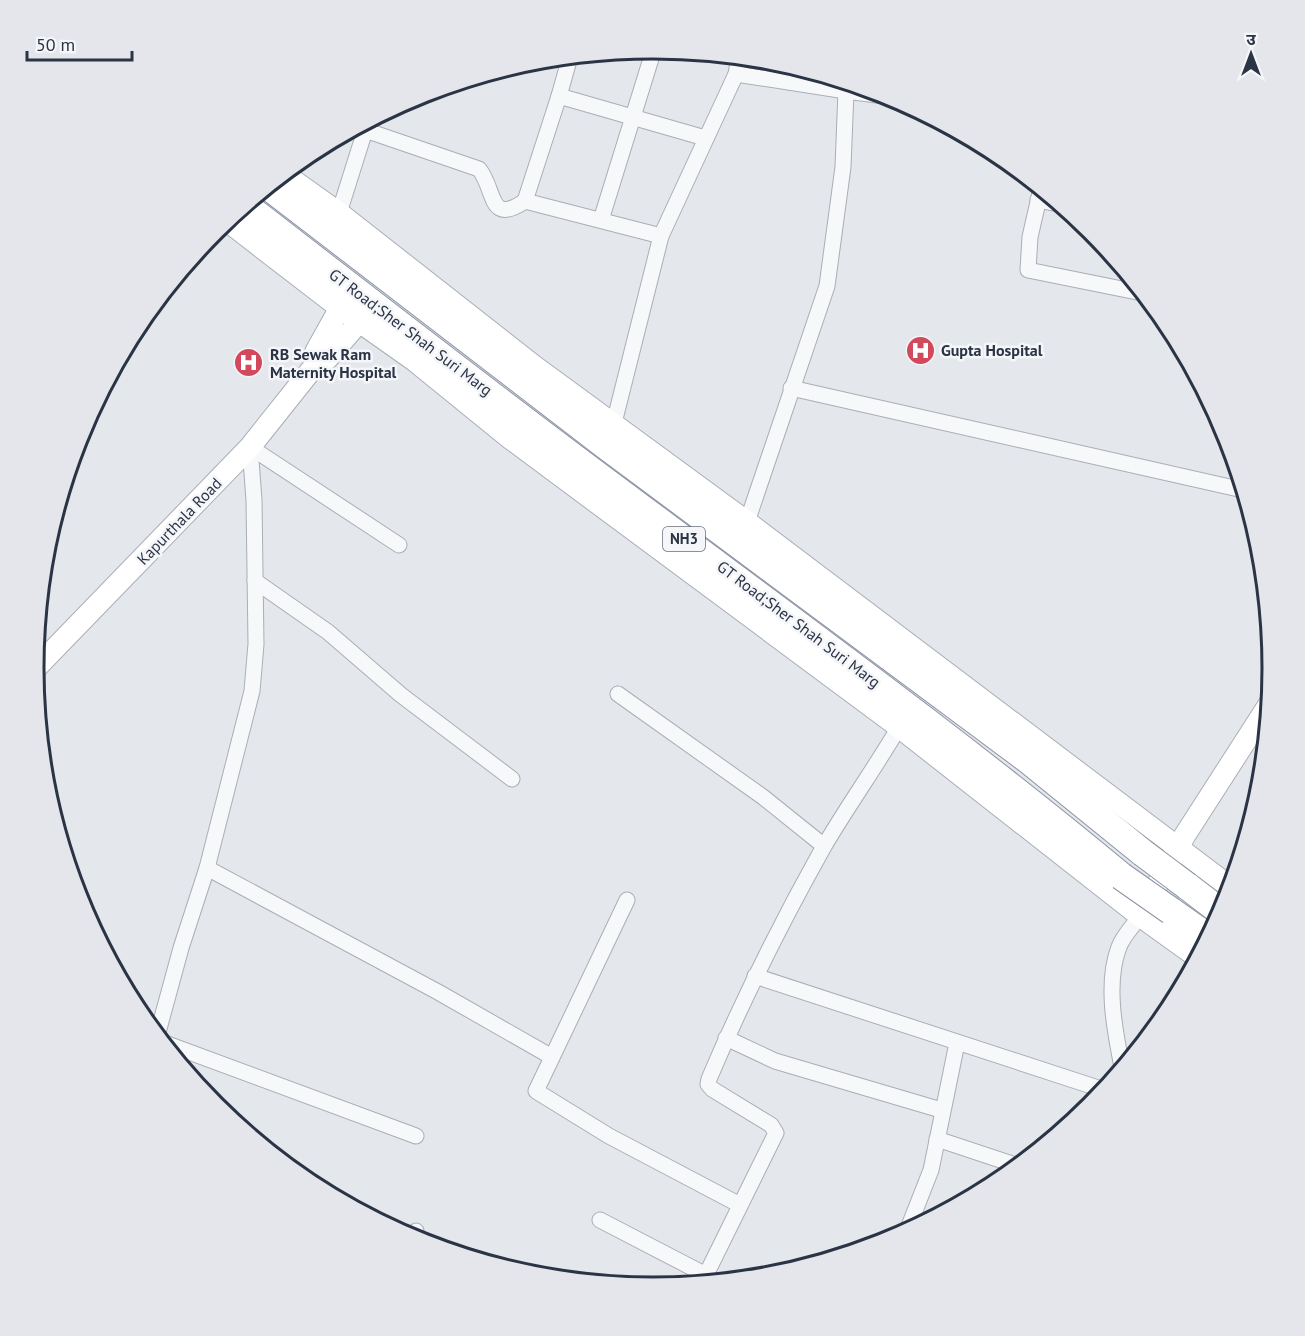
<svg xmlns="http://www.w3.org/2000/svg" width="1305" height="1336" viewBox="0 0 1305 1336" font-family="'PT Sans','Noto Sans Devanagari',sans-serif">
	<rect width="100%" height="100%" fill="#e4e7ec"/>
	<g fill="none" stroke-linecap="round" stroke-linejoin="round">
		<defs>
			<g id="street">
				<path d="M570 57 559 96 705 138"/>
				<path d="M736 74 846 91"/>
				<path d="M789 82 791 66"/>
				<path d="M365 130 479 169C496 190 488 226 525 201L661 236"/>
				<path d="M1041 189 1030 237 1028 270 1142 293"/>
				<path d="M1038 200 1058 204"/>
				<path d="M525 201 559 96"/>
				<path d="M339 213 368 121"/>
				<path d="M601 220 654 49"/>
				<path d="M791 388 1243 490"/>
				<path d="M614 423 661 236 736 74 739 57"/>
				<path d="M250 447 399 545"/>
				<path d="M747 522 827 286 843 167 846 91 892 97"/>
				<path d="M255 581 328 632 401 695 512 779"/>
				<path d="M618 694 763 797 824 846"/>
				<path d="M207 868 438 992 552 1057"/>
				<path d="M627 900 536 1091 609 1136 740 1205"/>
				<path d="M755 976 1104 1090"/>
				<path d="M157 1036 181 948 207 868 252 691 256 644 254 500 250 447"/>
				<path d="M726 1038 775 1061 941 1110"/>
				<path d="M162 1042 416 1136"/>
				<path d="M1122 1067C1115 1032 1105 983 1119 947 1123 936 1133 926 1140 916"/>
				<path d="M937 1139 1018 1166"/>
				<path d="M600 1220 706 1275"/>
				<path d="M907 1231 931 1170 957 1043"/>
				<path d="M412 1239 416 1231"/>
				<path d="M702 1283 776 1133 771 1125 712 1089 708 1084 709 1079C743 999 781 923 823 848 847 807 875 768 899 727"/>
			</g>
			<g id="secondary">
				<path d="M283 173 339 213 534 366 747 522 1230 887"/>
				<path d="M226 220 340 308 415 361 511 439 899 727 1140 916 1197 957"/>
				<path d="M316 364V351L340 308"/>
				<path d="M33 671 250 447 316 364 327 359 359 322"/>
				<path d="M1143 910 1185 835 1268 706"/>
			</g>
			<g id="highway">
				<path d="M268 186 605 445 1027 759 1143 853"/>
				<path d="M245 205C370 302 496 400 624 495 791 620 960 742 1121 876"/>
				<path d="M1187 886 1221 912"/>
				<path d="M1171 911 1208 937"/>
			</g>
		</defs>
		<!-- street casing -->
		<use href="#street" stroke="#a9aeb7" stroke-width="17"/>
		<!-- secondary casing -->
		<use href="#secondary" stroke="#a9aeb7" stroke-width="23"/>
		<!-- highway casing -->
		<use href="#highway" stroke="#8b94a3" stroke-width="29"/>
		<!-- street -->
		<use href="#street" stroke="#f7f8fa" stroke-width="15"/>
		<!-- secondary -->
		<use href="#secondary" stroke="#fff" stroke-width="21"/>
		<!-- highway -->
		<use href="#highway" stroke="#fff" stroke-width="27"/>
		<defs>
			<g id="highway-bridge">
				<path d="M1143 853 1187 886"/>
				<path d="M1121 876 1171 911"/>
			</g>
		</defs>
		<!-- highway-bridge casing -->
		<use href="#highway-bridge" stroke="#8b94a3" stroke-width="29" stroke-linecap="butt"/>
		<!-- highway-bridge -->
		<use href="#highway-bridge" stroke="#fff" stroke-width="27"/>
	</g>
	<!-- icons -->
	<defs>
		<symbol id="hospital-disc" viewBox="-11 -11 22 22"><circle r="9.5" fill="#d1495b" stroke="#f4f6f9"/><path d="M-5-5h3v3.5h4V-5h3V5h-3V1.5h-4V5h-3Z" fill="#fff"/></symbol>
	</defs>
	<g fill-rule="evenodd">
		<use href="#hospital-disc" x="904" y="334" width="33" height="33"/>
		<use href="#hospital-disc" x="232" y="346" width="33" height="33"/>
	</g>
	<g text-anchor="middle" stroke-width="5" stroke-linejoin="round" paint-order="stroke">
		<!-- shield labels -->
		<rect fill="#f4f6f9" stroke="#676e7b" stroke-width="1.5" x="663" y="527" width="42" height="24" rx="4.5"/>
		<g font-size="15" font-weight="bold" fill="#2b3445">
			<text x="684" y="544">NH3</text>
		</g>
		<!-- street labels -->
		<g font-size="16" fill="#2b3445" stroke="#f4f6f9">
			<text transform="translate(411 332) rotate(37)" y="6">GT Road;Sher Shah Suri Marg</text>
			<text transform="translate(179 521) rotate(-46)" y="6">Kapurthala Road</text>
			<text transform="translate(799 624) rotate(37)" y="6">GT Road;Sher Shah Suri Marg</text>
		</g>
		<!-- poi labels -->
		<g font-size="16" font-weight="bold" fill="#2b3445" stroke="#f4f6f9" text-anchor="start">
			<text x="941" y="356">Gupta Hospital</text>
			<text x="270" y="360">RB Sewak Ram<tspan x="270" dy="18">Maternity Hospital</tspan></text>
		</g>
	</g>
	<!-- crop -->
	<path d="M0 0H1305V1336H0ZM44 668a609 609 0 1 1 1218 0a609 609 0 1 1-1218 0Z" fill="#e4e6eb" fill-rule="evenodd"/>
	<path fill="none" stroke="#2b3445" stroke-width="3" d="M44 668a609 609 0 1 1 1218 0a609 609 0 1 1-1218 0Z"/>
	<!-- north arrow -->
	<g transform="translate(1251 54)" stroke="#f4f6f9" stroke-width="4.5" paint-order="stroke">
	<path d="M0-4.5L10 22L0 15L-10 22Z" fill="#2b3445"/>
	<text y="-9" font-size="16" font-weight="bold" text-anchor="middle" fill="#2b3445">उ</text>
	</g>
	<!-- scale -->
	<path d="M27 51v9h105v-9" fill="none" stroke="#2b3445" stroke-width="3"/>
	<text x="36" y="51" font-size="18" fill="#2b3445" stroke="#f4f6f9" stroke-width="4.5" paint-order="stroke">50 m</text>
</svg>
